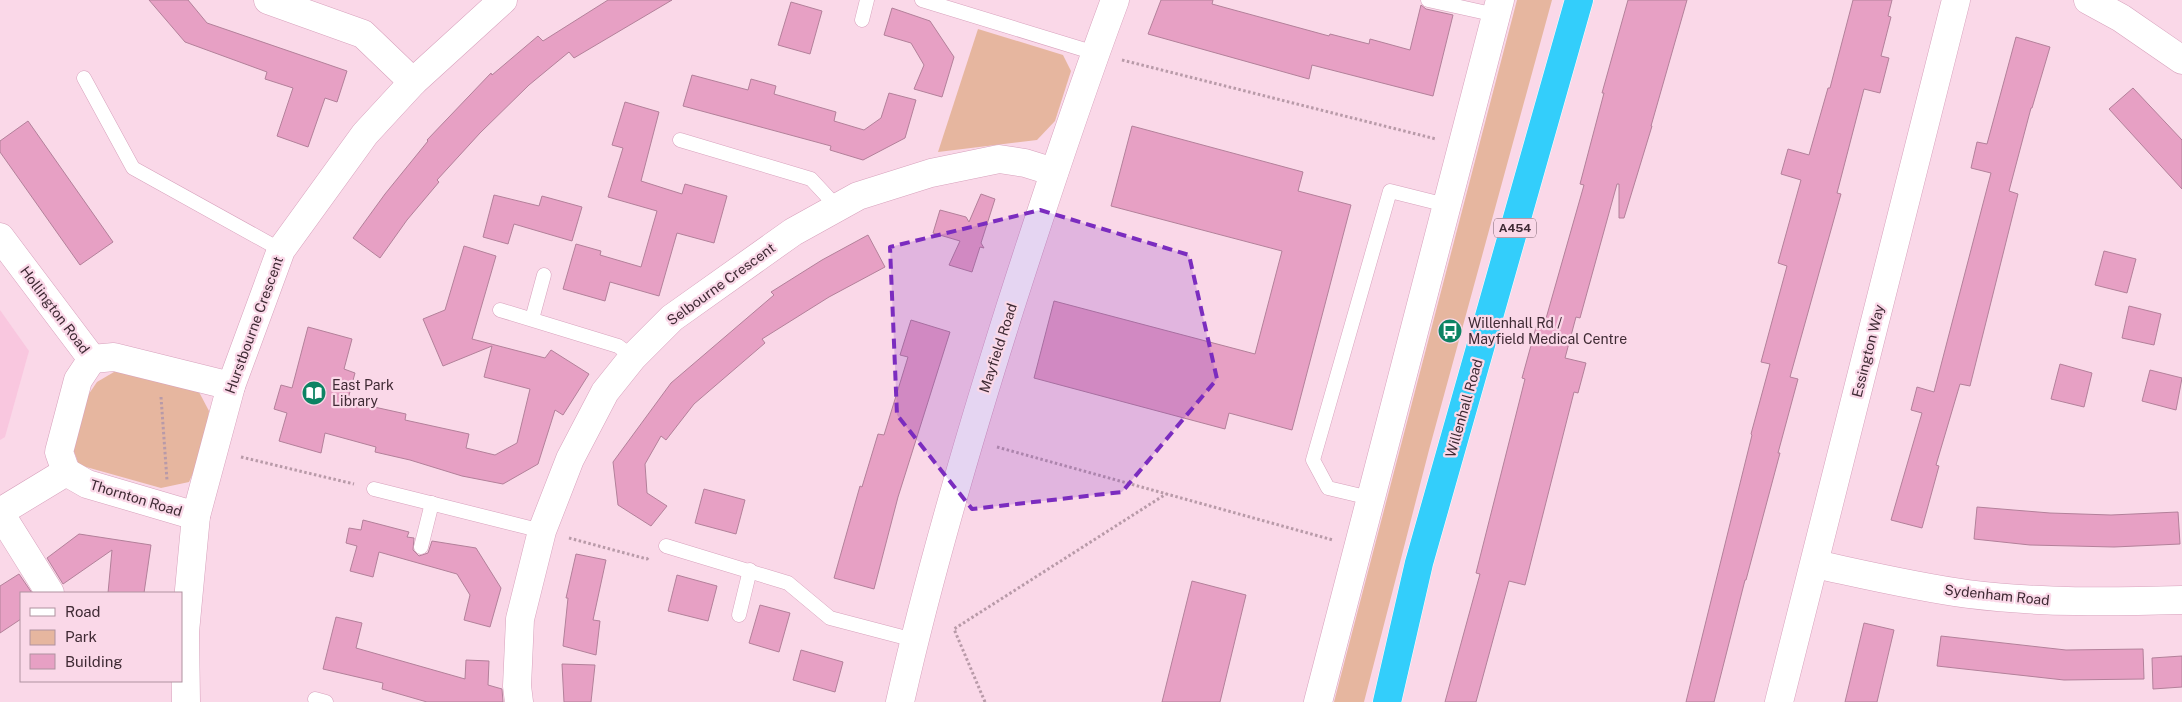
<svg xmlns="http://www.w3.org/2000/svg" width="2182" height="702" viewBox="0 0 2182 702" font-family="'Public Sans',sans-serif">
	<rect width="100%" height="100%" fill="#fad8e8"/>
	<!-- built -->
	<path fill="#f9c7df" d="M0 310 29 351 5 437 0 440Z"/>
	<!-- green -->
	<g fill="#e6b69f">
		<path d="M1517 0H1552L1429 450 1364 702H1334Z"/>
		<path d="M978 29 1063 55 1071 71 1055 121 1037 140 938 152Z"/>
		<path d="M114 372 141 373 199 392 209 411 205 447 189 482 161 488 79 465 72 446 80 407 97 382Z"/>
	</g>
	<!-- building -->
	<g fill="#e7a0c4" stroke="#b3809a">
		<path d="M149 0H188L207 23 347 71 337 102 325 98 308 147 277 136 293 88 265 79 267 72 185 42Z"/>
		<path d="M608 0H672L574 58 569 52 529 85 480 133 437 180 439 182 407 220 380 258 353 238 385 194 428 141 427 140 491 73 492 75 538 36 543 41Z"/>
		<path d="M1161 0H1213L1212 4 1329 36 1330 34 1369 44 1370 39 1410 50 1421 5 1426 9 1453 15 1433 96 1312 65 1309 79 1148 34Z"/>
		<path d="M1628 0H1687L1651 126H1652L1624 218H1619V184H1617L1580 318 1576 317 1565 358 1586 363 1578 393 1574 392 1525 585 1509 581 1476 702H1445L1480 574 1476 573 1525 379 1522 378 1538 320 1545 322 1584 185 1580 184 1604 93H1602Z"/>
		<path d="M1853 0H1892L1888 16 1891 17 1881 56 1889 58 1880 93 1864 89 1837 193 1841 194 1790 377 1798 379 1778 453H1780L1746 580H1745L1714 702H1686L1752 435 1751 434 1770 364 1761 362 1787 266 1778 263 1801 180 1781 174 1788 149 1809 155 1828 88H1830Z"/>
		<path d="M791 2 822 11 810 54 778 45Z"/>
		<path d="M892 8 930 21 954 57 942 97 914 89 924 65 911 43 884 35Z"/>
		<path d="M2016 37 2050 47 2032 108H2031L2009 191 2018 194 1970 386 1960 384 1936 465 1939 466 1922 528 1891 520 1922 413 1911 410 1917 387 1934 392 1991 173 1971 168 1977 142 1987 144Z"/>
		<path d="M692 75 748 90 751 79 776 86 774 94 836 112 834 121 864 130 881 118 889 93 916 100 905 138 863 160 830 150 831 146 683 106Z"/>
		<path d="M2133 88 2182 140V189L2109 109Z"/>
		<path d="M625 102 659 112 641 181 682 194 685 184 727 196 714 243 677 233 659 296 610 282 605 301 563 289 576 244 601 251 600 255 641 267 657 211 608 197 623 148 612 145Z"/>
		<path d="M28 121 113 242 80 265 0 152V141Z"/>
		<path d="M1132 126 1303 172 1298 191 1351 205 1292 430 1229 413 1225 429 1034 378 1054 301 1255 354 1282 251 1111 206Z"/>
		<path d="M981 194 995 199 981 243 984 248 980 247 972 272 949 265 960 241 933 233 940 210 966 217 969 222Z"/>
		<path d="M494 195 539 206 542 196 582 207 572 241 514 224 508 244 483 237Z"/>
		<path d="M868 235 885 267 829 297 762 339 765 343 694 404 666 440 661 436 645 464 647 493 667 506 651 526 618 505 613 462 671 383 774 295 771 292 822 260Z"/>
		<path d="M464 246 496 256 472 339 545 358 551 350 589 374 563 415 555 410 538 464 503 484 462 476 410 460 375 452 376 447 325 433 321 453 279 441 287 413 274 409 281 385 292 388 308 327 352 339 344 369 355 373 348 399 356 401V403L406 414 405 420 469 434 466 448 495 455 517 443 530 389 484 377 492 346 443 366 423 319 445 310Z"/>
		<path d="M2104 251 2136 259 2127 293 2095 285Z"/>
		<path d="M2129 306 2161 314 2154 345 2122 338Z"/>
		<path d="M911 320 950 332 898 497 874 589 834 578 860 486 862 487 878 434 884 435 908 357 900 355Z"/>
		<path d="M2060 364 2092 373 2084 407 2051 399Z"/>
		<path d="M2150 370 2182 378 2176 410 2142 401Z"/>
		<path d="M704 489 745 500 736 534 695 523Z"/>
		<path d="M1977 507 2050 513 2111 515 2178 512 2180 544 2114 547 2030 545 1974 539Z"/>
		<path d="M363 520 409 532 407 537 414 538 413 550 419 556 428 553 432 541 476 548 501 588 490 627 464 620 470 595 457 574 379 552 373 577 350 571 357 546 346 543 349 528 361 530Z"/>
		<path d="M79 534 151 545 144 593H108L112 550 63 584 47 558Z"/>
		<path d="M576 554 606 560 593 620 600 621 596 655 563 646 568 598H566Z"/>
		<path d="M19 574 32 593H21V619L0 633V586Z"/>
		<path d="M677 575 717 586 708 621 668 611Z"/>
		<path d="M1192 581 1246 595 1220 702H1162Z"/>
		<path d="M760 605 790 613 779 652 749 643Z"/>
		<path d="M336 617 362 623 356 648 465 679 466 660 489 661 488 685 502 689 503 702H427L382 689 383 683 323 669Z"/>
		<path d="M1864 623 1894 630 1877 702H1845Z"/>
		<path d="M1941 636 2066 650 2143 649 2144 679 2064 680 1937 666Z"/>
		<path d="M801 650 843 662 835 692 793 680Z"/>
		<path d="M2182 656V687L2153 689 2152 658Z"/>
		<path d="M562 664 595 665 591 702H564Z"/>
	</g>
	<g fill="none" stroke-linecap="round" stroke-linejoin="round">
		<defs>
			<g id="service">
				<path d="M922 0 1095 53"/>
				<path d="M1428 0 1496 15"/>
				<path d="M862 20 867 0"/>
				<path d="M84 78 133 168 281 250"/>
				<path d="M680 140 811 179 837 207"/>
				<path d="M500 310 618 346 633 357"/>
				<path d="M532 319 544 275"/>
				<path d="M374 489 542 531"/>
				<path d="M1370 498 1328 488 1313 460 1390 191 1446 205"/>
				<path d="M666 546 788 583 830 618 914 640"/>
				<path d="M421 547 432 503"/>
				<path d="M739 615 750 570"/>
				<path d="M315 699 326 702"/>
			</g>
			<g id="minor">
				<path d="M268 0 363 34 413 82"/>
				<path d="M2088 0 2121 18 2182 60"/>
				<path d="M0 237 92 359"/>
				<path d="M92 359 114 357 231 386"/>
				<path d="M66 472 87 484 196 516"/>
				<path d="M66 472 59 452 78 380 92 359"/>
				<path d="M0 512 66 472"/>
				<path d="M0 513 50 593"/>
				<path d="M1815 564C1866 575 1916 587 1968 594 2039 603 2111 602 2182 600"/>
				<path d="M186 702 185 632 196 516 231 386 281 250 365 134 413 82 503 0"/>
				<path d="M519 702 517 686 520 619 542 531 570 459 605 392 633 357 672 318 793 232 858 196 931 173 999 159 1025 163 1054 172"/>
				<path d="M900 702C930 569 969 438 1010 308 1043 205 1077 102 1115 0"/>
				<path d="M1318 702 1500 0"/>
				<path d="M1779 702 1956 0"/>
			</g>
			<path id="trunk" d="M1387 702 1419 563 1579 0"/>
		</defs>
		<!-- service casing -->
		<use href="#service" stroke="#d7a1bc" stroke-width="15"/>
		<!-- minor casing -->
		<use href="#minor" stroke="#d7a1bc" stroke-width="29"/>
		<!-- trunk casing -->
		<use href="#trunk" stroke="#fff" stroke-width="29"/>
		<!-- path -->
		<g stroke="#b89aa8" stroke-width="3" stroke-dasharray="2.5 2.5" stroke-linecap="butt">
			<path d="M1122 60 1436 139"/>
			<path d="M161 397 167 480"/>
			<path d="M997 447 1333 540"/>
			<path d="M241 457 354 484"/>
			<path d="M569 538 647 559 649 557"/>
			<path d="M985 702 954 629 1166 494"/>
		</g>
		<!-- service -->
		<use href="#service" stroke="#fff" stroke-width="14"/>
		<!-- minor -->
		<use href="#minor" stroke="#fff" stroke-width="28"/>
		<!-- trunk -->
		<use href="#trunk" stroke="#33cefb" stroke-width="28"/>
	</g>
	<!-- marked area -->
	<path fill="#7b2cbf" fill-opacity="0.2" stroke="#7b2cbf" stroke-width="4" stroke-dasharray="10 6" stroke-linejoin="round" d="M1040 210 1189 255 1217 379 1122 492 972 509 897 415 890 247Z"/>
	<!-- icons -->
	<defs>
		<symbol id="bus-disc" viewBox="-11 -11 22 22"><circle r="9.5" fill="#0c8363" stroke="#fad8e8"/><path d="M-5-6H5V4H4V6H2V4H-2V6H-4V4H-5ZM-3.5-4V0h7V-4ZM-3.5 1.2v1.5H-2V1.2ZM2 1.2v1.5H3.5V1.2Z" fill="#fff"/></symbol>
		<symbol id="library-disc" viewBox="-11 -11 22 22"><circle r="9.5" fill="#0c8363" stroke="#fad8e8"/><path d="M-6-4Q-3-5.5-.7-3.5V5Q-3 3-6 4ZM6-4Q3-5.5 .7-3.5V5Q3 3 6 4Z" fill="#fff"/></symbol>
	</defs>
	<g fill-rule="evenodd">
		<use href="#bus-disc" x="1436" y="317" width="28" height="28"/>
		<use href="#library-disc" x="300" y="379" width="28" height="28"/>
	</g>
	<g text-anchor="middle" stroke-width="4.5" stroke-linejoin="round" paint-order="stroke">
		<!-- shield labels -->
		<rect fill="#fad8e8" stroke="#775e6a" stroke-width="1" x="1494" y="218.5" width="42" height="19" rx="4"/>
		<g font-size="12" font-weight="bold" fill="#3f2a34">
			<text x="1515" y="232">A454</text>
		</g>
		<!-- street labels -->
		<g font-size="14" fill="#3f2a34" stroke="#fad8e8">
			<text transform="translate(721 284) rotate(-36)" y="5">Selbourne Crescent</text>
			<text transform="translate(55 310) rotate(53)" y="5">Hollington Road</text>
			<text transform="translate(254 325) rotate(-70)" y="5">Hurstbourne Crescent</text>
			<text transform="translate(998 348) rotate(-72)" y="5">Mayfield Road</text>
			<text transform="translate(1868 351) rotate(-76)" y="5">Essington Way</text>
			<text transform="translate(1464 408) rotate(-74)" y="5">Willenhall Road</text>
			<text transform="translate(136 498) rotate(17)" y="5">Thornton Road</text>
			<text transform="translate(1997 595) rotate(6)" y="5">Sydenham Road</text>
		</g>
		<!-- poi labels -->
		<g font-size="14" fill="#3f2a34" stroke="#fad8e8" text-anchor="start">
			<text x="1468" y="328">Willenhall Rd /<tspan x="1468" dy="16">Mayfield Medical Centre</tspan></text>
			<text x="332" y="390">East Park<tspan x="332" dy="16">Library</tspan></text>
		</g>
	</g>
	<!-- legend -->
	<rect x="20" y="592" width="162" height="90" fill="#fad8e8" stroke="#af92a0"/>
	<rect x="30" y="608" width="25" height="8" fill="#ffffff" stroke="#af92a0"/>
	<text x="65" y="617" font-size="15" fill="#3f2a34">Road</text>
	<rect x="30" y="630" width="25" height="15" fill="#e6b69f" stroke="#af92a0"/>
	<text x="65" y="642" font-size="15" fill="#3f2a34">Park</text>
	<rect x="30" y="654" width="25" height="15" fill="#e7a0c4" stroke="#af92a0"/>
	<text x="65" y="667" font-size="15" fill="#3f2a34">Building</text>
</svg>
